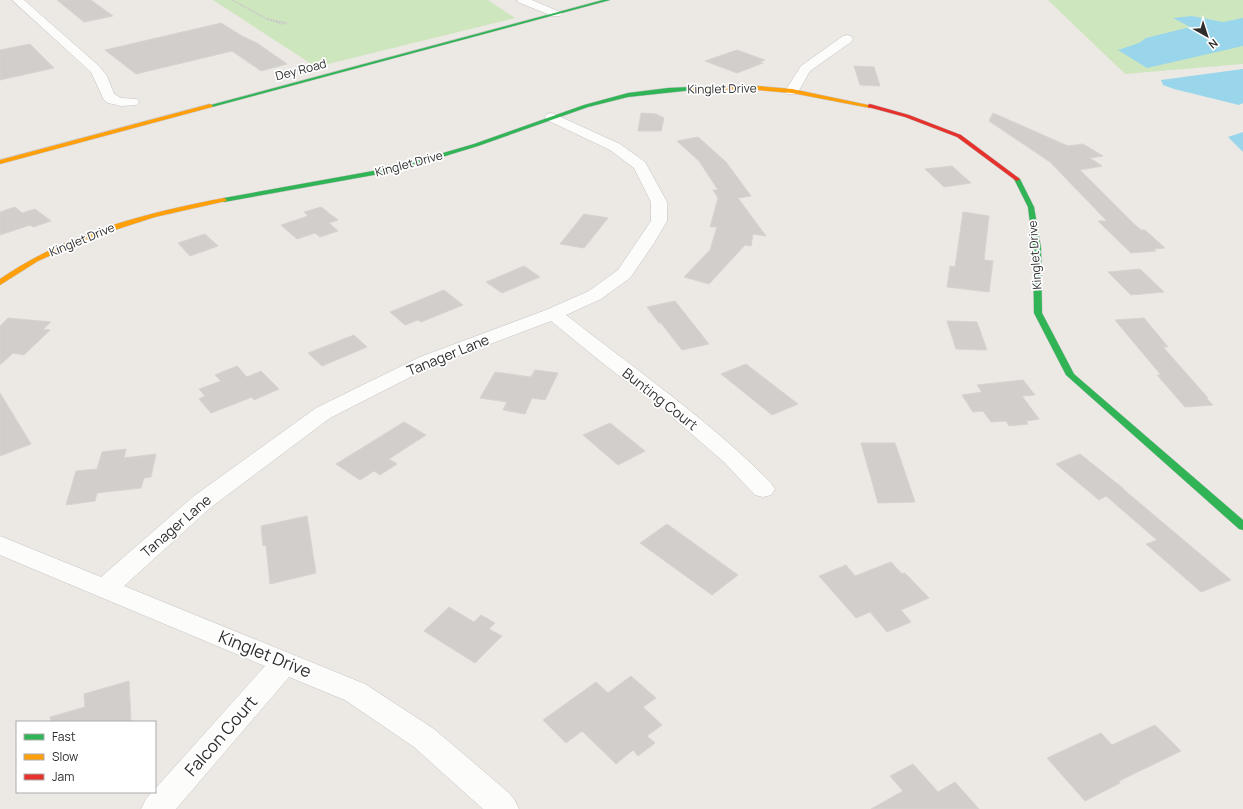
<svg xmlns="http://www.w3.org/2000/svg" width="1243" height="809" viewBox="0 0 1243 809" font-family="Manrope,sans-serif">
	<rect width="100%" height="100%" fill="#ece8e4"/>
	<!-- green -->
	<g fill="#cee6be">
		<path d="M213 0H488L515 18 316 67Z"/>
		<path d="M1048 0H1243V64L1125 74Z"/>
	</g>
	<!-- water -->
	<g fill="#99d6ec">
		<path d="M1192 16 1223 22 1243 18V46L1147 68 1118 50 1139 43 1146 38 1190 27 1173 18Z"/>
		<path d="M1243 69V103L1239 105 1174 89 1163 85 1161 80Z"/>
		<path d="M1243 132V152L1228 137Z"/>
	</g>
	<!-- building -->
	<g fill="#d1cecb" stroke="#d7d4d0">
		<path d="M57 0H91L113 16 84 22Z"/>
		<path d="M221 23 242 36 257 43 287 64 261 71 232 51 136 74 105 50Z"/>
		<path d="M30 44 54 68 0 80V50Z"/>
		<path d="M737 50 765 60 760 62 763 63 737 73 705 61Z"/>
		<path d="M854 66 874 67 880 86 860 85Z"/>
		<path d="M641 113 656 114 664 118 661 131H638Z"/>
		<path d="M993 113 1068 146 1083 144 1103 156 1090 158 1102 166 1080 170 1134 224 1141 230H1145L1165 248 1154 249 1156 251 1131 253 1098 221H1107L1050 162 989 121Z"/>
		<path d="M698 137 726 162 751 196 738 198 766 236 753 234 751 246 745 245 709 284 684 277 710 250 717 227H710L718 198 713 190H718L699 161 677 141Z"/>
		<path d="M952 166 971 183 944 187 925 169Z"/>
		<path d="M15 207 22 213 35 209 51 221 33 227 30 225 0 235V212Z"/>
		<path d="M321 207 338 220 329 223 338 231 320 237 315 233 297 239 281 225 308 216 304 212Z"/>
		<path d="M963 212 989 216 984 260 993 261 989 292 947 287 950 266 955 267Z"/>
		<path d="M584 214 608 218 584 248 560 244Z"/>
		<path d="M205 234 218 246 190 256 178 243Z"/>
		<path d="M524 266 540 277 502 293 486 282Z"/>
		<path d="M1140 269 1164 292 1131 295 1108 272Z"/>
		<path d="M444 290 463 305 421 322 418 320 405 325 390 312Z"/>
		<path d="M675 301 709 344 682 350 661 323H659L647 307Z"/>
		<path d="M8 318 51 322 43 329 50 330 24 355 13 353 0 365V326Z"/>
		<path d="M1144 318 1168 347H1163L1208 398H1206L1213 405 1185 407 1157 375H1161L1115 320Z"/>
		<path d="M947 321 977 322 987 350 956 349Z"/>
		<path d="M354 335 367 347 322 366 308 353Z"/>
		<path d="M746 364 798 404 772 415 721 374Z"/>
		<path d="M237 366 247 377 261 371 279 389 254 400 252 397 211 413 199 399 205 396 199 389 221 381 215 375Z"/>
		<path d="M535 370 558 373 545 400 532 398 525 414 503 410 507 402 480 398 495 372 531 377Z"/>
		<path d="M1023 380 1035 395 1022 396 1039 419 1026 421 1028 424 1009 426 1006 421 991 422 983 411 973 412 962 395 982 392 977 385Z"/>
		<path d="M0 393 31 444 0 456Z"/>
		<path d="M404 422 426 435 389 459 397 464 380 475 374 471 360 480 336 464Z"/>
		<path d="M610 423 645 451 618 465 583 435Z"/>
		<path d="M861 443H895L915 502 878 503Z"/>
		<path d="M126 449 124 458 156 454 151 477 144 478 141 488 97 493 95 501 66 505 76 471 97 469 102 452Z"/>
		<path d="M1080 454 1124 489H1123L1231 580 1201 592 1146 544 1157 540 1106 496 1099 500 1056 464Z"/>
		<path d="M307 516 316 573 270 584 266 545 263 546 261 526Z"/>
		<path d="M667 524 738 575 712 595 640 543Z"/>
		<path d="M891 562 902 574 905 573 929 598 901 610 911 622 887 632 870 612 856 618 819 576 846 565 855 576Z"/>
		<path d="M449 607 474 622 481 615 495 623 489 629 502 636 475 663 424 631Z"/>
		<path d="M631 676 656 698 643 707 662 725 647 736 655 743 638 756 633 750 616 764 582 731 566 743 543 720 596 682 608 693Z"/>
		<path d="M129 681 131 722H51L50 717 85 707 84 694Z"/>
		<path d="M1155 725 1181 751 1119 781 1120 783 1085 801 1047 758 1101 733 1112 745Z"/>
		<path d="M913 764 938 792 955 782 979 809H871L903 791 890 776Z"/>
	</g>
	<g fill="none" stroke-linecap="round" stroke-linejoin="round">
		<defs>
			<g id="street">
				<path d="M12 0H24L99 66 107 76 114 94 121 98 137 99 139 102 137 105 121 106 108 103 104 100 91 72Z"/>
				<path d="M517 0H532L560 12 562 14 560 16H552L518 2Z"/>
				<path d="M847 35 851 36 853 39 851 42 810 71 797 94H787L785 91 801 66 843 36Z"/>
				<path d="M552 113 620 144 645 162 667 202V221L654 243 630 278 601 299 566 315C636 370 708 419 771 483L775 489 771 495 763 497 755 495 724 462 658 405 605 365 551 321 434 365 330 418 210 508 124 586 365 684 434 729 509 793 514 799 519 809H483L414 747 345 700 289 677 176 809H141L146 799 152 792H155V789L265 666 0 555V536L101 577 194 496 316 408 420 357 546 310 589 291 618 270 651 221V202L634 168 610 150 547 120 545 117 547 114Z"/>
			</g>
			<g id="fast">
				<path d="M603 0H610L212 107 207 106Z"/>
				<path d="M691 87 694 89 693 90 628 97 588 107 478 146 396 171 224 202 221 200 224 198 395 167 474 144 584 105 628 93 668 88Z"/>
				<path d="M1017 177 1020 179 1034 207 1041 248 1042 313 1074 374 1243 520V530L1239 529 1066 375 1034 313 1033 248 1028 207 1014 179Z"/>
			</g>
			<g id="slow">
				<path d="M746 85 792 89 873 106 870 108 792 93 746 89 691 91 688 89 691 87Z"/>
				<path d="M210 104 213 106 212 107 0 164V160Z"/>
				<path d="M224 198 227 200 226 201 155 217 87 239 38 261 0 285V279C67 233 145 213 224 198Z"/>
			</g>
			<path id="jam" d="M870 104 909 115 961 135 1020 179 1017 181 1015 180 957 137 905 117 868 107V105Z"/>
		</defs>
		<!-- street casing -->
		<use href="#street" stroke="#c5c4c5" stroke-width="1"/>
		<!-- fast casing -->
		<use href="#fast" stroke="#c5c4c5" stroke-width="1"/>
		<!-- slow casing -->
		<use href="#slow" stroke="#c5c4c5" stroke-width="1"/>
		<!-- jam casing -->
		<use href="#jam" stroke="#c5c4c5" stroke-width="1"/>
		<!-- path -->
		<g stroke="#c9c9c8" stroke-width="1.5" stroke-dasharray="2 1" stroke-linecap="butt">
			<path d="M232 0 267 19"/>
			<path d="M267 19 287 23 282 24Z"/>
		</g>
		<!-- street -->
		<use href="#street" fill="#fcfcfb" fill-rule="evenodd"/>
		<!-- fast -->
		<use href="#fast" fill="#30b455" fill-rule="evenodd"/>
		<!-- slow -->
		<use href="#slow" fill="#ff9f0a" fill-rule="evenodd"/>
		<!-- jam -->
		<use href="#jam" fill="#e5322d" fill-rule="evenodd"/>
	</g>
	<g text-anchor="middle" stroke-width="3.5" stroke-linejoin="round" paint-order="stroke">
		<!-- far-street labels -->
		<g font-size="12" fill="#2e2e2e" stroke="#fff">
			<text transform="translate(301 70) rotate(-15)" y="4">Dey Road</text>
			<text transform="translate(722 89) rotate(-1)" y="4">Kinglet Drive</text>
			<text transform="translate(409 164) rotate(-15)" y="4">Kinglet Drive</text>
			<text transform="translate(82 240) rotate(-22)" y="4">Kinglet Drive</text>
			<text transform="translate(1035 255) rotate(-94)" y="4">Kinglet Drive</text>
		</g>
		<!-- street labels -->
		<g font-size="14" fill="#2e2e2e" stroke="#fff">
			<text transform="translate(448 355) rotate(-22)" y="5">Tanager Lane</text>
			<text transform="translate(660 399) rotate(38)" y="5">Bunting Court</text>
			<text transform="translate(176 526) rotate(-41)" y="5">Tanager Lane</text>
		</g>
		<!-- near-street labels -->
		<g font-size="17" fill="#2e2e2e" stroke="#fff">
			<text transform="translate(265 654) rotate(22)" y="6">Kinglet Drive</text>
			<text transform="translate(221 736) rotate(-49)" y="6">Falcon Court</text>
		</g>
	</g>
	<!-- legend -->
	<rect x="16" y="721" width="140" height="72" fill="#ffffff" stroke="#ababab"/>
	<rect x="24" y="734" width="20" height="6" fill="#30b455" stroke="#ababab"/>
	<text x="52" y="741" font-size="12" fill="#2e2e2e">Fast</text>
	<rect x="24" y="754" width="20" height="6" fill="#ff9f0a" stroke="#ababab"/>
	<text x="52" y="761" font-size="12" fill="#2e2e2e">Slow</text>
	<rect x="24" y="774" width="20" height="6" fill="#e5322d" stroke="#ababab"/>
	<text x="52" y="781" font-size="12" fill="#2e2e2e">Jam</text>
	<!-- north arrow -->
	<g transform="translate(1207 36) rotate(141)" stroke="#ffffff" stroke-width="3" paint-order="stroke">
	<path d="M0-3L7 15L0 10L-7 15Z" fill="#2e2e2e"/>
	<text y="-6" font-size="11" font-weight="bold" text-anchor="middle" fill="#2e2e2e">N</text>
	</g>
</svg>
